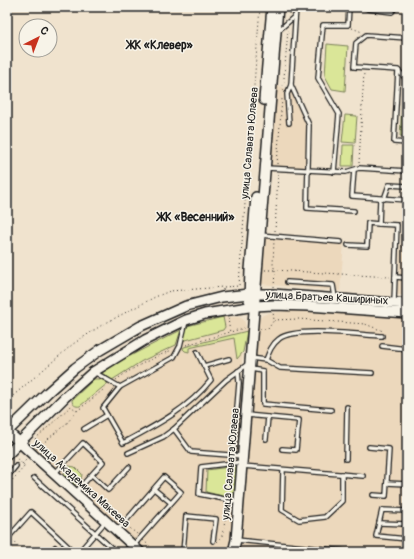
<svg xmlns="http://www.w3.org/2000/svg" width="414" height="559" viewBox="0 0 414 559" font-family="Pangolin,sans-serif">
	<rect width="100%" height="100%" fill="#f0e3ce"/>
	<filter id="ink" filterUnits="userSpaceOnUse"><feTurbulence type="fractalNoise" baseFrequency=".025" numOctaves="2"/><feDisplacementMap in="SourceGraphic" scale="8" xChannelSelector="R" yChannelSelector="G"/><feConvolveMatrix kernelMatrix="1 2 1 2 8 2 1 2 1" color-interpolation-filters="sRGB"/></filter>
	<g filter="url(#ink)">
		<!-- built -->
		<g fill="#ecd8bc">
			<path d="M277 85 291 91 307 126 306 168 270 166Z"/>
			<path d="M265 236 344 243 340 291 261 284Z"/>
			<path d="M401 244H407V295H397Z"/>
			<path d="M290 311 407 317V552H237L240 540 246 459 259 319 263 315 269 313Z"/>
			<path d="M221 317H239L244 320 247 331 243 352 240 381H245L231 536 227 552H147L37 454 34 447V443L38 435 94 379 102 373 120 361 187 326Z"/>
		</g>
		<!-- green -->
		<g fill="#dae698" stroke="#7b815a">
			<path d="M327 44 348 46 345 91 332 89 325 76Z"/>
			<path d="M403 90H407V136H400Z"/>
			<path d="M345 115 357 116 355 143 342 142Z"/>
			<path d="M343 145H354L353 166H342Z"/>
			<path d="M223 317 225 327 223 330 182 341 187 326Z"/>
			<path d="M181 330 176 345 142 361 112 380 102 373 120 361Z"/>
			<path d="M247 331 243 352 237 359 234 338 189 348V352L185 351 183 349 184 347Z"/>
			<path d="M94 379H101L108 383 80 406C76 407 72 405 72 400Z"/>
			<path d="M69 466 75 467 82 474 81 480 75 485 64 475 65 470Z"/>
			<path d="M236 466 234 494 231 498 206 492 207 470Z"/>
		</g>
		<g fill="none" stroke-linecap="round" stroke-linejoin="round">
			<defs>
				<g id="lane">
					<path d="M296 7 291 85 309 125 307 208 354 211"/>
					<path d="M364 7 368 9 392 12 396 7"/>
					<path d="M278 31 295 16"/>
					<path d="M407 38 366 35 356 43 354 67 398 70 407 80"/>
					<path d="M398 71 394 142 407 143"/>
					<path d="M289 123 287 94 291 85"/>
					<path d="M266 168 346 172 359 168 407 171"/>
					<path d="M354 170 352 196 407 200"/>
					<path d="M334 172 339 114 318 78 323 25H348L349 7"/>
					<path d="M380 199 379 224 397 225 394 302"/>
					<path d="M384 199 389 185 407 186"/>
					<path d="M260 235 341 242"/>
					<path d="M348 245 367 246 368 223 379 224"/>
					<path d="M395 277 407 278"/>
					<path d="M287 282 333 285 335 297"/>
					<path d="M382 346 407 349"/>
					<path d="M197 352 204 366 229 359"/>
					<path d="M251 358 266 360C269 352 272 344 279 339 295 326 360 335 382 336"/>
					<path d="M266 360 280 368 372 373"/>
					<path d="M251 369 263 371V404L331 410"/>
					<path d="M94 372 120 387 174 357 180 346 186 321"/>
					<path d="M120 387 103 408 123 443C155 426 188 409 211 380L204 366"/>
					<path d="M247 415 299 420 296 450 282 449"/>
					<path d="M84 429 107 415"/>
					<path d="M174 429 191 452 242 456"/>
					<path d="M266 439 268 417"/>
					<path d="M369 447 389 449 386 496 373 495"/>
					<path d="M128 453 163 437 174 429 226 380 248 364"/>
					<path d="M233 456 239 383 238 371"/>
					<path d="M346 459 347 407"/>
					<path d="M242 466 363 476"/>
					<path d="M283 470 282 510 299 520 325 517 342 501V474"/>
					<path d="M55 473 83 443 103 462 76 492"/>
					<path d="M92 475 108 490 129 467"/>
					<path d="M7 477 16 466"/>
					<path d="M34 478 116 552"/>
					<path d="M387 483 407 484"/>
					<path d="M154 489 171 503"/>
					<path d="M239 502 199 494 201 467 242 462"/>
					<path d="M407 511 382 510 376 536 407 539"/>
					<path d="M379 523 407 524"/>
					<path d="M117 531 164 477 181 492 134 545"/>
					<path d="M7 539 31 512 74 552"/>
					<path d="M237 540 354 552"/>
					<path d="M55 547 60 552"/>
					<path d="M79 552 105 522"/>
					<path d="M183 552 186 516 216 519 213 541"/>
				</g>
				<g id="secondary">
					<path d="M264 100 272 7"/>
					<path d="M249 300 250 270 256 197"/>
					<path d="M7 431 140 552"/>
					<path d="M7 432 48 392 75 368 100 350 141 326 186 306 222 297 249 294H273L407 304"/>
					<path d="M7 455 65 397 93 372 145 340 186 320 205 314 255 306 273 305 308 306 407 313"/>
					<path d="M233 552 236 540 278 7"/>
				</g>
			</defs>
			<!-- lane casing -->
			<use href="#lane" stroke="#1c1c1c" stroke-width="6"/>
			<!-- secondary casing -->
			<use href="#secondary" stroke="#1c1c1c" stroke-width="12"/>
			<!-- path -->
			<g stroke="#1c1c1c" stroke-width="1" stroke-dasharray="1 3" stroke-linecap="butt">
				<path d="M289 14 290 7"/>
				<path d="M352 28 362 32"/>
				<path d="M283 90 288 30"/>
				<path d="M359 163 364 72"/>
				<path d="M277 164 282 99"/>
				<path d="M275 231 278 174"/>
				<path d="M402 247H407"/>
				<path d="M240 269 260 7"/>
				<path d="M265 270H275L273 265 274 240"/>
				<path d="M274 287 275 270 390 277"/>
				<path d="M223 290V287L239 286 240 270H241"/>
				<path d="M228 318 230 333"/>
				<path d="M274 320 298 319 365 324 383 331"/>
				<path d="M260 329H268L274 320 273 312"/>
				<path d="M186 345 244 328"/>
				<path d="M116 380C133 367 153 358 172 350"/>
				<path d="M7 401 73 344 102 325 155 297 170 291 223 287"/>
				<path d="M7 412 12 417"/>
				<path d="M35 439 71 406 77 411"/>
				<path d="M35 439 41 445"/>
				<path d="M40 446 58 463"/>
				<path d="M36 449 67 423 77 411 108 386"/>
				<path d="M22 464 26 460"/>
				<path d="M65 469 79 482"/>
				<path d="M7 486 25 466 16 458"/>
				<path d="M86 488 120 519"/>
				<path d="M127 526 137 534"/>
				<path d="M12 540 25 552"/>
				<path d="M143 540 156 552"/>
				<path d="M217 542 222 536 228 504"/>
				<path d="M209 552 214 546"/>
			</g>
			<!-- lane -->
			<use href="#lane" stroke="#f7f3e8" stroke-width="3.5"/>
			<!-- secondary -->
			<use href="#secondary" stroke="#f7f3e8" stroke-width="9"/>
		</g>
	</g>
	<g text-anchor="middle" stroke-width="3" stroke-linejoin="round" paint-order="stroke">
		<!-- street labels -->
		<g font-size="11" fill="#1c1c1c" stroke="#f7f3e8">
			<text transform="translate(249 143) rotate(-85)" y="4">улица Салавата Юлаева</text>
			<text transform="translate(327 297) rotate(3)" y="4">улица Братьев Кашириных</text>
			<text transform="translate(230 464) rotate(-85)" y="4">улица Салавата Юлаева</text>
			<text transform="translate(82 483) rotate(42)" y="4">улица Академика Макеева</text>
		</g>
		<!-- neighbourhood labels -->
		<g font-size="12" font-weight="bold" fill="#1c1c1c" stroke="#f7f3e8">
			<text x="160" y="49">ЖК «Клевер»</text>
			<text x="196" y="221">ЖК «Весенний»</text>
		</g>
	</g>
	<!-- margin -->
	<rect width="414" height="559" fill="none" stroke="#f7f3e8" stroke-width="24"/>
	<rect x="12" y="12" width="390" height="535" fill="none" stroke="#1c1c1c" stroke-width="1.5" filter="url(#ink)"/>
	<!-- north arrow -->
	<g transform="translate(38 38) rotate(42)"><circle r="19" fill="#f7f3e8" stroke="#9f9d96"/>
	<path d="M0-3L7 15L0 10L-7 15Z" fill="#c8321e"/>
	<text y="-6" font-size="11" font-weight="bold" text-anchor="middle" fill="#1c1c1c">С</text>
	</g>
</svg>
